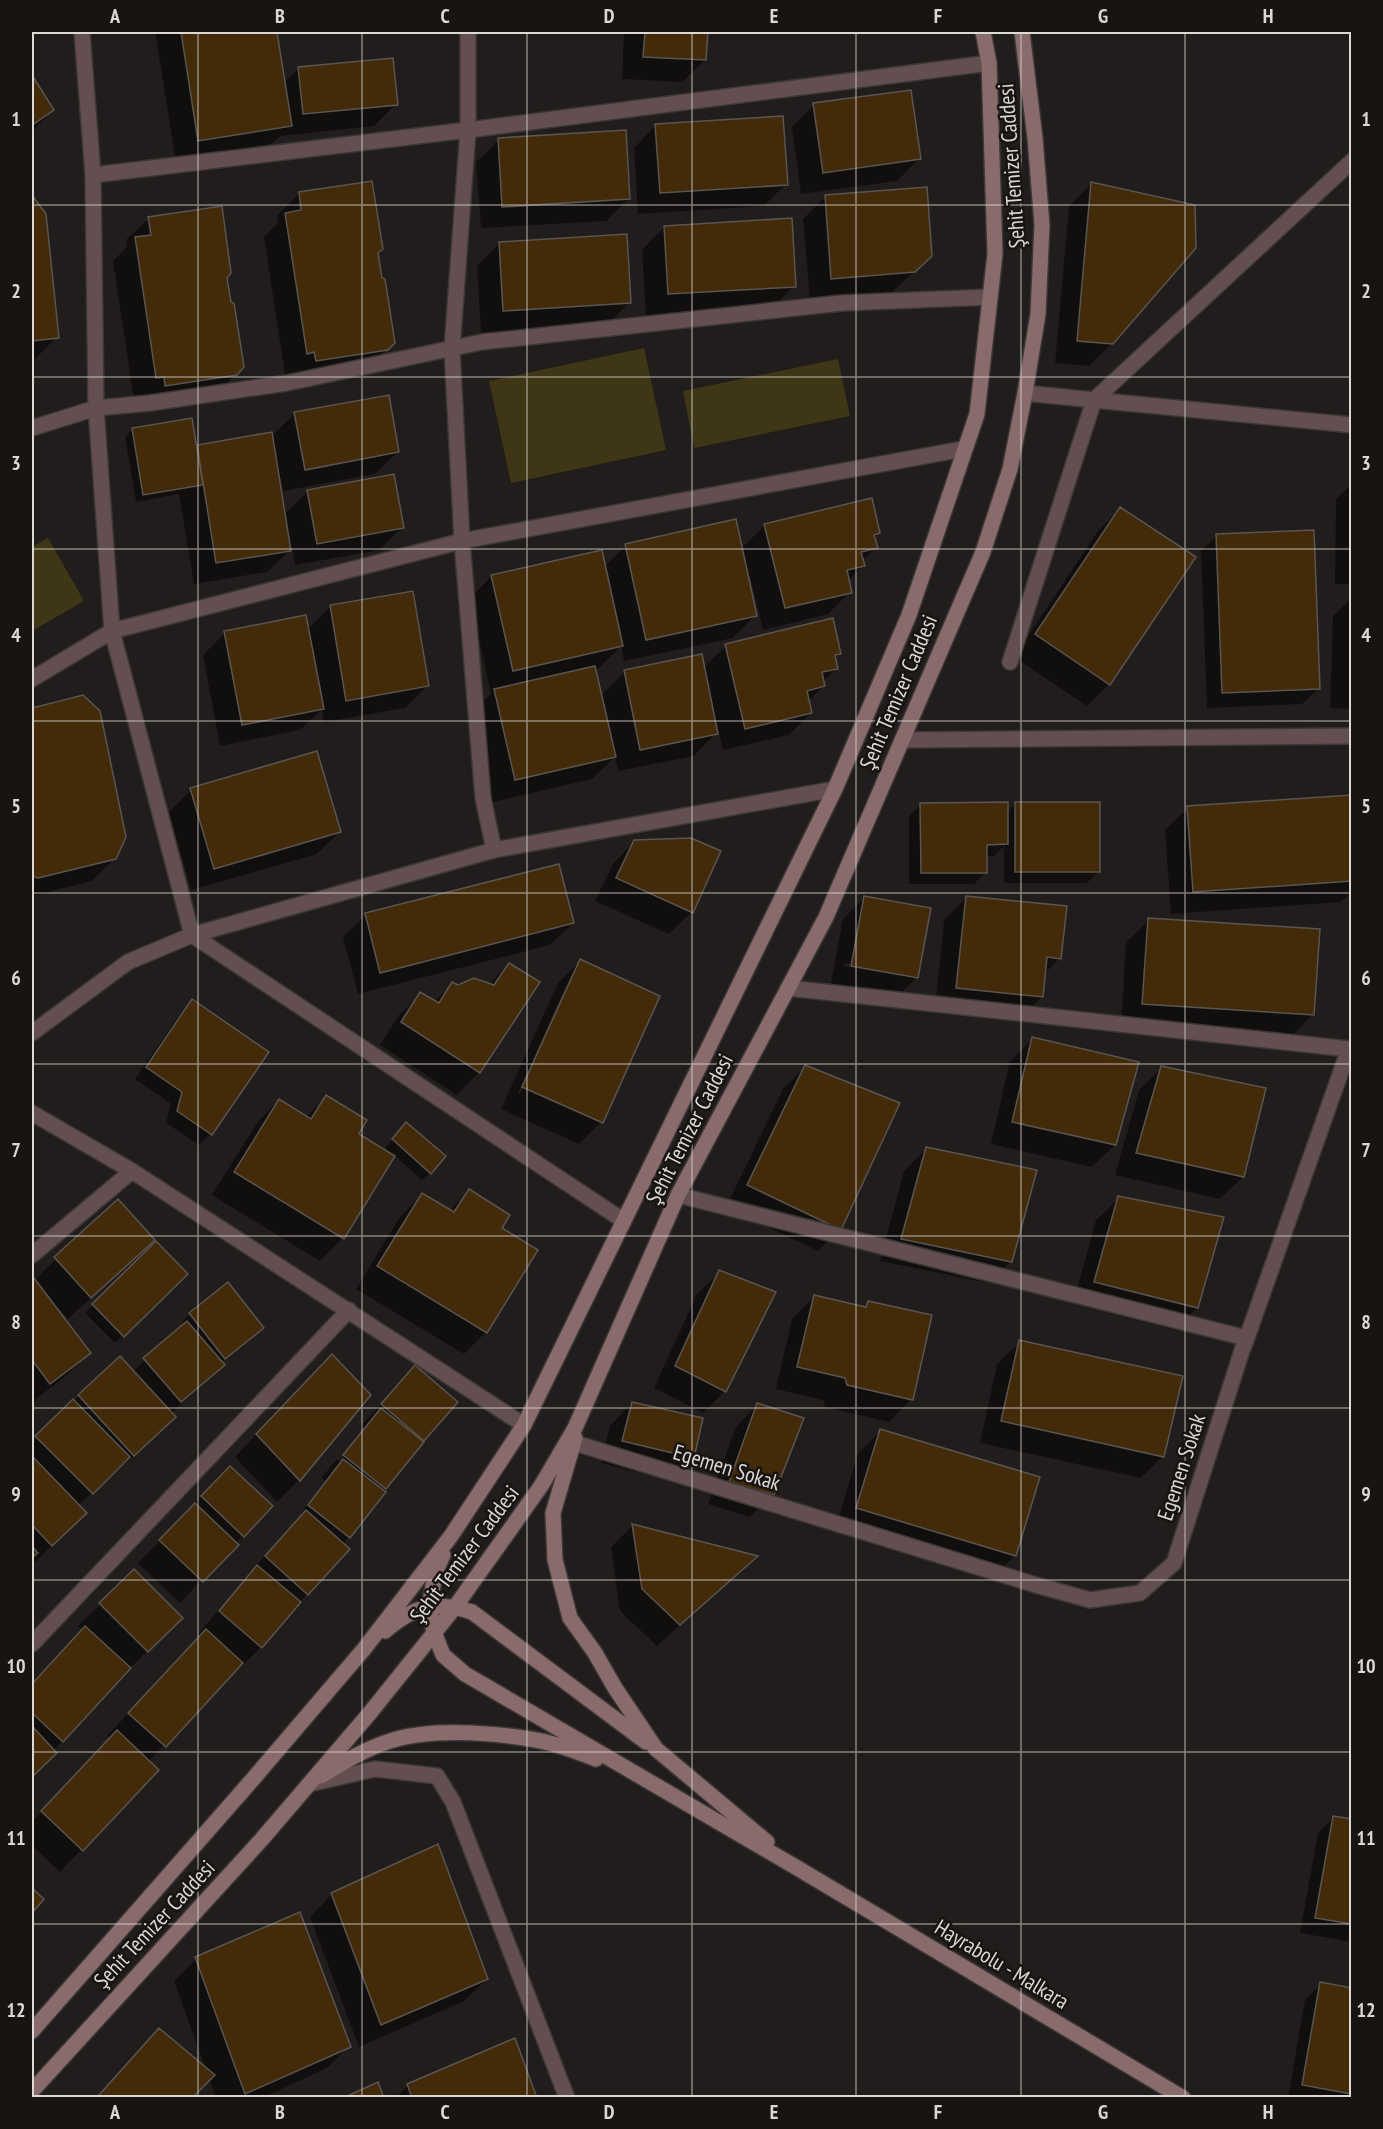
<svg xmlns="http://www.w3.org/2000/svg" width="1383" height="2129" viewBox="0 0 1383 2129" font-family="'PT Sans Narrow',sans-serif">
	<rect width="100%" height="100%" fill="#211d1c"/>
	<!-- green -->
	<g fill="#3f3616">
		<path d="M644 348 666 450 511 483 489 381Z"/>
		<path d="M838 359 850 416 694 448 683 391Z"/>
		<path d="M48 538 84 601 32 631V547Z"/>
	</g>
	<!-- shadow -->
	<g fill="#0007" fill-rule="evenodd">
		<path d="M155 32H276L284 83 299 68 396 104 374 126 280 136 268 147 176 162Z"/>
		<path d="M624 32H706L705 60 682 82 622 79Z"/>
		<path d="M32 78 53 110 32 131Z"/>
		<path d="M814 105 919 159 897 181 801 194 792 127Z"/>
		<path d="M656 125 786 184 764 206 638 214 634 148Z"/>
		<path d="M499 140 629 198 607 221 481 228 476 162Z"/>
		<path d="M1091 184 1112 343 1089 366 1055 363 1069 206Z"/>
		<path d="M299 194 376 253 386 349 364 372 294 383 293 374 285 375 264 237 278 222 277 216Z"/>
		<path d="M32 196 57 337 35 359 32 360Z"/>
		<path d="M825 197 931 256 891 293 810 300 803 219Z"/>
		<path d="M149 218 225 277 236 374 213 397 134 400 113 261 127 247 126 240Z"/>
		<path d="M664 227 794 286 772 308 646 316 642 250Z"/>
		<path d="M499 244 629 303 607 325 481 333 477 266Z"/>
		<path d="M295 413 398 452 375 474 283 491 281 478 278 479 284 515 308 491 402 527 380 550 295 565 292 548 267 572 194 584 179 494 136 502 125 437 133 429 196 448 271 437Z"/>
		<path d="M1352 484V584H1335L1336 499Z"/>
		<path d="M1120 509 1109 684 1087 706 1014 657 1098 531Z"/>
		<path d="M765 525 879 533 873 538 876 548 862 561 863 565 848 581 850 592 828 614 763 630 750 576H747L755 615 733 638 624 661 621 646 599 668 594 669 601 696 624 672 703 668 726 646 840 654 834 659 837 668 823 682 824 686 808 701 811 713 789 735 723 750 716 721 714 722 716 733 694 756 618 771 615 757 592 779 493 802 472 712 491 694 470 598 492 576 604 567 626 546 741 549Z"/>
		<path d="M1217 535 1318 689 1302 704 1207 708 1201 551Z"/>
		<path d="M1352 598V709L1330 708 1333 616Z"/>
		<path d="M330 607 427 686 405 708 324 722 322 709 300 730 220 746 203 655 225 633 307 630Z"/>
		<path d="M82 696 115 858 92 881 32 896V710Z"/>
		<path d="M191 790 339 832 317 854 191 890 169 812Z"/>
		<path d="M1352 797V892L1341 902 1171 914 1165 830 1188 808Z"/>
		<path d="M1016 803 1099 871 1087 883H1004V846L994 856H986V872L974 884H909V816L921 805 1006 813Z"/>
		<path d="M635 841 692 912 669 934 595 901 613 864Z"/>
		<path d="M865 897 917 977 894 1000 830 988 843 919ZM844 963 901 973V976L844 966Z"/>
		<path d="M966 898 1060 958 1044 974 1042 997 1020 1019 935 1010 944 920Z"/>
		<path d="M366 915 573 923 550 945 358 994 343 937Z"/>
		<path d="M1149 920 1313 1014 1291 1037 1121 1026 1126 942Z"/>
		<path d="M580 961 658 996 601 1122 579 1144 501 1109 558 983ZM566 986H569L520 1094 518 1093Z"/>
		<path d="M509 964 479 1072 457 1095 380 1045 398 1016 421 994 434 1002 453 983 458 987 488 985Z"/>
		<path d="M192 1001 211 1134 199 1145 166 1123 171 1104 135 1079 181 1013Z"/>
		<path d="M1033 1039 1137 1063 1115 1145 1092 1167 991 1144 1010 1061Z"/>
		<path d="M805 1067 840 1229 818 1251 726 1207 783 1089Z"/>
		<path d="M1162 1068 1243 1177 1220 1199 1115 1175 1139 1090Z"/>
		<path d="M326 1097 357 1135 392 1156 393 1155 385 1148 399 1132 430 1173 422 1180 394 1155 343 1238 320 1261 212 1195 257 1123 279 1100 306 1117Z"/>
		<path d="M927 1148 1011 1261 989 1283 880 1261 904 1171Z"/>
		<path d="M469 1191 500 1229 486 1332 464 1354 356 1289 400 1217 422 1195 449 1211Z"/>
		<path d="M1119 1198 1197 1308 1175 1330 1073 1304 1096 1220Z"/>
		<path d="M118 1201 153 1240 68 1319 56 1306 54 1307 89 1353 67 1375 32 1402V1282Z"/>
		<path d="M156 1243 186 1274 115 1343 85 1313Z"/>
		<path d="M720 1272 725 1391 703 1413 654 1388 697 1294Z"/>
		<path d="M814 1297 863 1308 868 1302 911 1399 889 1422 825 1407 823 1400 776 1389 792 1319Z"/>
		<path d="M190 1314 262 1328 221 1362 223 1364 171 1413 152 1439 111 1477 110 1475 78 1506 63 1535 32 1565V1442L79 1396 132 1372 185 1325 182 1321Z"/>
		<path d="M1020 1342 1163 1456 1141 1478 980 1443 997 1364Z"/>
		<path d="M415 1367 456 1402 382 1491 307 1594 261 1647 239 1669 237 1667 148 1762 157 1770 60 1872 32 1845V1822L111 1739 107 1736 201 1636 198 1634 245 1580 244 1579 303 1515 301 1513 326 1481 322 1477 362 1429 360 1427ZM360 1431H364L340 1461 337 1459Z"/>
		<path d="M309 1378 369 1395 299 1480 277 1502 235 1457Z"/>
		<path d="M632 1403 693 1458 670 1480 601 1463 610 1426Z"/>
		<path d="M758 1404 772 1494 750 1517 708 1504 736 1427Z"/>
		<path d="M881 1431 1015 1555 993 1578 835 1530 858 1453Z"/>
		<path d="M208 1490 270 1506 180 1603 138 1563Z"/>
		<path d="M633 1525 755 1557 657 1646 620 1611 611 1547Z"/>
		<path d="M134 1571 181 1618 129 1669 53 1751 55 1753 32 1776V1684L83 1630 78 1626Z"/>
		<path d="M1334 1817 1352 1820V1942L1300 1933 1318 1833Z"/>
		<path d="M332 1894 487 1979 464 2001 359 2047 310 1917Z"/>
		<path d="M196 1959 349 2046 327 2068 262 2098H216L209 2078 190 2098H96L159 2030 206 2070 174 1981Z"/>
		<path d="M1321 1984 1352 1989V2098H1288L1305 2000Z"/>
		<path d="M408 2085 535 2098H396Z"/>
	</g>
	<!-- building -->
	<g fill="#432a09" stroke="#595552" stroke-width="1.5">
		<path d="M181 32H277L292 126 198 141Z"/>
		<path d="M645 32H708L706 60 643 57Z"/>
		<path d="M393 58 398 105 303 114 298 67Z"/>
		<path d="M32 75 54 110 32 125Z"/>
		<path d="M911 90 921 159 823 173 813 103Z"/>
		<path d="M783 116 788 185 660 193 655 124Z"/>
		<path d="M626 130 630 199 502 207 498 138Z"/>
		<path d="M372 181 383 249 378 253 382 278 385 279 395 343 388 350 316 361 314 352 307 354 285 213 301 210 299 192Z"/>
		<path d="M1091 182 1195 205 1196 248 1113 344 1077 341Z"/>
		<path d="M927 187 932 256 915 272 831 279 825 195Z"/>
		<path d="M32 195 46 214 59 338 32 341Z"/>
		<path d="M222 206 231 273 227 278 231 302 234 303 244 367 237 375 165 386 164 377 156 378 135 237 151 235 148 217Z"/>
		<path d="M792 218 796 287 668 294 664 226Z"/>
		<path d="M627 234 631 303 503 311 499 242Z"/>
		<path d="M389 395 399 452 305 470 294 412Z"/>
		<path d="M192 418 203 485 143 495 132 428Z"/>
		<path d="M272 432 291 551 216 563 197 445Z"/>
		<path d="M394 474 404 528 317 544 307 490Z"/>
		<path d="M872 498 880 533 874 535 878 548 861 552 865 566 847 570 852 593 785 608 764 524Z"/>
		<path d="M1120 507 1196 557 1110 685 1035 634Z"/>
		<path d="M736 519 757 616 646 640 625 544Z"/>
		<path d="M1314 530 1320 689 1222 693 1216 534Z"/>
		<path d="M602 550 623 646 513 671 491 575Z"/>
		<path d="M413 591 429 686 346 701 330 605Z"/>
		<path d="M306 615 324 709 242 725 224 631Z"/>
		<path d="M833 618 841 654 835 655 838 669 822 672 825 686 807 691 812 713 745 729 725 644Z"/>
		<path d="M702 654 718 734 640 750 624 670Z"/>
		<path d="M595 666 616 757 515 780 494 689Z"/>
		<path d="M83 695 100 711 126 837 116 859 38 878 32 876V708Z"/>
		<path d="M317 751 341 832 214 869 190 788Z"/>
		<path d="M1352 795V881L1193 892 1187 806Z"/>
		<path d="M1008 802V844L987 845V873H921L920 803Z"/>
		<rect x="1015" y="802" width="85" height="70"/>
		<path d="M691 838 721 851 693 913 616 878 634 840Z"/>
		<path d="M559 864 574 923 380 973 365 913Z"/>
		<path d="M864 896 931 908 918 978 851 966Z"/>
		<path d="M966 896 1067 906 1061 959 1047 957 1043 997 956 988Z"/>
		<path d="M1148 918 1320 929 1314 1015 1142 1004Z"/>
		<path d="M580 959 660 996 603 1123 522 1087Z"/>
		<path d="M509 963 540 982 480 1073 401 1022 420 992 439 1003 452 982 458 985 474 978 494 985Z"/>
		<path d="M192 999 269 1052 212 1135 177 1111 182 1092 146 1067Z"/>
		<path d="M1032 1037 1139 1062 1116 1145 1012 1122Z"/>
		<path d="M805 1065 900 1103 841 1230 747 1185Z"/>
		<path d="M1161 1066 1266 1088 1244 1177 1136 1153Z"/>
		<path d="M326 1095 367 1120 359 1134 395 1156 344 1239 234 1172 279 1099 311 1119Z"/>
		<path d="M406 1122 446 1156 431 1174 392 1139Z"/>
		<path d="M926 1147 1037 1170 1012 1262 901 1239Z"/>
		<path d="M469 1189 510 1215 502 1228 538 1250 487 1333 377 1266 422 1193 454 1212Z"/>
		<path d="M1118 1196 1224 1217 1198 1308 1094 1282Z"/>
		<path d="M118 1199 155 1240 91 1298 54 1257Z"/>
		<path d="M156 1241 188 1274 124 1337 92 1304Z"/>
		<path d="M719 1270 776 1292 726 1392 675 1366Z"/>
		<path d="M34 1278 91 1353 50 1384 32 1360V1280Z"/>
		<path d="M228 1282 264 1328 225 1359 189 1313Z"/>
		<path d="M814 1295 866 1307 868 1301 932 1315 913 1400 847 1385 845 1378 797 1367Z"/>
		<path d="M187 1321 225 1365 181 1402 143 1358Z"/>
		<path d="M1019 1340 1183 1376 1164 1457 1001 1421Z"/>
		<path d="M332 1354 371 1395 300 1481 256 1434Z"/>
		<path d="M120 1356 176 1417 134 1456 78 1395Z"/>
		<path d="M415 1365 458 1402 424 1441 381 1404Z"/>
		<path d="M73 1399 130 1457 93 1494 35 1436Z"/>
		<path d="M632 1402 703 1418 694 1458 622 1441Z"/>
		<path d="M757 1403 804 1418 774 1495 729 1482Z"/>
		<path d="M381 1408 424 1442 386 1489 343 1455Z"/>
		<path d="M880 1429 1040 1477 1016 1556 856 1508Z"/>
		<path d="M32 1456 87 1513 52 1546 32 1525Z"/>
		<path d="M343 1459 386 1492 350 1538 308 1505Z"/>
		<path d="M230 1466 273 1506 244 1537 201 1496Z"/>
		<path d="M195 1503 239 1545 203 1582 159 1540Z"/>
		<path d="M306 1510 350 1549 308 1595 265 1556Z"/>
		<path d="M632 1524 758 1556 680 1625 642 1589Z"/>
		<path d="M32 1546 38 1553 32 1558Z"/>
		<path d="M257 1565 301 1602 262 1648 219 1611Z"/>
		<path d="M134 1569 183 1618 148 1652 99 1603Z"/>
		<path d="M85 1626 131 1668 63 1742 32 1713V1684Z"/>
		<path d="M206 1629 243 1663 166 1747 128 1713Z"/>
		<path d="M32 1726 57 1753 32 1777Z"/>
		<path d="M117 1730 159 1770 83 1851 41 1811Z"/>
		<path d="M1333 1816 1352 1819V1924L1315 1918Z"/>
		<path d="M438 1844 488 1979 381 2025 331 1893Z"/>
		<path d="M32 1888 44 1899 32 1913Z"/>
		<path d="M300 1912 351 2047 245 2094 195 1957Z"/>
		<path d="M1320 1982 1352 1988V2094L1302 2085Z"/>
		<path d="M159 2028 215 2075 192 2098H102L99 2095Z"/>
		<path d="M515 2038 537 2098H412L407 2084Z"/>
		<path d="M378 2082 384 2098H343Z"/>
	</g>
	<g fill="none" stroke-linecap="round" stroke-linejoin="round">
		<defs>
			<g id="street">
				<path d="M82 32 93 175 96 408 112 631 192 935 624 1221"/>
				<path d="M468 32V130L452 349 462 541 483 798 494 850"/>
				<path d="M93 175 468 130 989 63"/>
				<path d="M1025 393 1094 400 1352 161"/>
				<path d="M32 428 96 408 150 403 287 383 482 342 842 303 990 297"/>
				<path d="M1010 662 1094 400 1352 425"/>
				<path d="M32 679 112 631 462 541 963 449"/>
				<path d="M902 740 1352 736"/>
				<path d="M788 988 1349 1049 1244 1346"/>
				<path d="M32 1033 128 962 192 935 494 850 835 789"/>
				<path d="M32 1113 132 1171 524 1425"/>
				<path d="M32 1255 132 1171"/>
				<path d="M575 1443 1036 1585 1090 1600 1140 1593 1174 1563 1246 1338 678 1195"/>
				<path d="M32 1644 349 1310"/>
				<path d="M309 1784 375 1769 437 1776 453 1802 567 2098"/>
			</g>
			<g id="secondary">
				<path d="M575 1438 553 1513 555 1560 570 1618 595 1653 615 1688 656 1749 767 1842"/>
				<path d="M443 1555 436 1571 429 1606 434 1632 443 1655 465 1674 799 1869 1183 2098"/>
				<path d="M385 1631C414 1606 435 1600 472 1612L646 1742"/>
				<path d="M321 1776C343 1763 363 1750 387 1742 428 1728 487 1732 530 1739 552 1742 575 1751 596 1759"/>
				<path d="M32 2031 253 1779 364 1649 451 1536 524 1425 835 789 909 615 977 414 995 254 989 63 983 32"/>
				<path d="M32 2091 262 1839 369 1714 455 1607 541 1486 575 1428 678 1195 826 917 983 552 1010 469 1025 393 1038 314 1042 225 1035 138 1022 32"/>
			</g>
		</defs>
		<!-- street casing -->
		<use href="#street" stroke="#3b3736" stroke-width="18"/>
		<!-- secondary casing -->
		<use href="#secondary" stroke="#3b3736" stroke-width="18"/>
		<!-- street -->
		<use href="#street" stroke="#634f50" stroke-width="15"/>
		<!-- secondary -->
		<use href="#secondary" stroke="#8a6b6b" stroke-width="15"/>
	</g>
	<!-- grid -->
	<path fill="none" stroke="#dbd8d6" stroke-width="1.5" stroke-opacity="0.55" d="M198 32V2098M362 32V2098M527 32V2098M692 32V2098M856 32V2098M1021 32V2098M1185 32V2098M32 205H1352M32 377H1352M32 549H1352M32 721H1352M32 893H1352M32 1064H1352M32 1236H1352M32 1408H1352M32 1580H1352M32 1752H1352M32 1924H1352"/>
	<g text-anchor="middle" stroke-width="5" stroke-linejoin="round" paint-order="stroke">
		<!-- street labels -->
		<g font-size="22" fill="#dbd8d6" stroke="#181412">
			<text transform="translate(1011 166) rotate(-94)" y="8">Şehit Temizer Caddesi</text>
			<text transform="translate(898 692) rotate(-67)" y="8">Şehit Temizer Caddesi</text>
			<text transform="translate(689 1129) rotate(-63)" y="8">Şehit Temizer Caddesi</text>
			<text transform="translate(727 1467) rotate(17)" y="8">Egemen Sokak</text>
			<text transform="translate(1181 1467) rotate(-72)" y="8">Egemen Sokak</text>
			<text transform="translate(464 1554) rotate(-53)" y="8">Şehit Temizer Caddesi</text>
			<text transform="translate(154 1924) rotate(-47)" y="8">Şehit Temizer Caddesi</text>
			<text transform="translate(1002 1964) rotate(31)" y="8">Hayrabolu - Malkara</text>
		</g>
	</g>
	<!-- border -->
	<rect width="1383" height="2129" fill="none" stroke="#181412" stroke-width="66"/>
	<rect x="33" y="33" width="1317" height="2063" fill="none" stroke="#dbd8d6" stroke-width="2"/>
	<g font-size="20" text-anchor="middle" font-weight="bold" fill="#dbd8d6">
		<text x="115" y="23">A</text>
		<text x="280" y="23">B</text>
		<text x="445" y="23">C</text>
		<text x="609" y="23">D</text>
		<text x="774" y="23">E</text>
		<text x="938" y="23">F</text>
		<text x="1103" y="23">G</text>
		<text x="1268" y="23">H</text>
		<text x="16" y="126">1</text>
		<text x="1366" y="126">1</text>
		<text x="16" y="298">2</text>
		<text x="1366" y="298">2</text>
		<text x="16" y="470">3</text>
		<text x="1366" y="470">3</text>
		<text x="16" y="642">4</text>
		<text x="1366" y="642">4</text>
		<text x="16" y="813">5</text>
		<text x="1366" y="813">5</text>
		<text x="16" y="985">6</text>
		<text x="1366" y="985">6</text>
		<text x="16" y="1157">7</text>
		<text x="1366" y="1157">7</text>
		<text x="16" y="1329">8</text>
		<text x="1366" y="1329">8</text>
		<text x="16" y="1501">9</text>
		<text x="1366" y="1501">9</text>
		<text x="16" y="1673">10</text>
		<text x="1366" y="1673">10</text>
		<text x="16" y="1845">11</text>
		<text x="1366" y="1845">11</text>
		<text x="16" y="2017">12</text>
		<text x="1366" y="2017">12</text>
		<text x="115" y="2119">A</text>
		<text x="280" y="2119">B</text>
		<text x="445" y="2119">C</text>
		<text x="609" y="2119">D</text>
		<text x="774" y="2119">E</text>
		<text x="938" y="2119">F</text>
		<text x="1103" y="2119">G</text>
		<text x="1268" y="2119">H</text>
	</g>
</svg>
